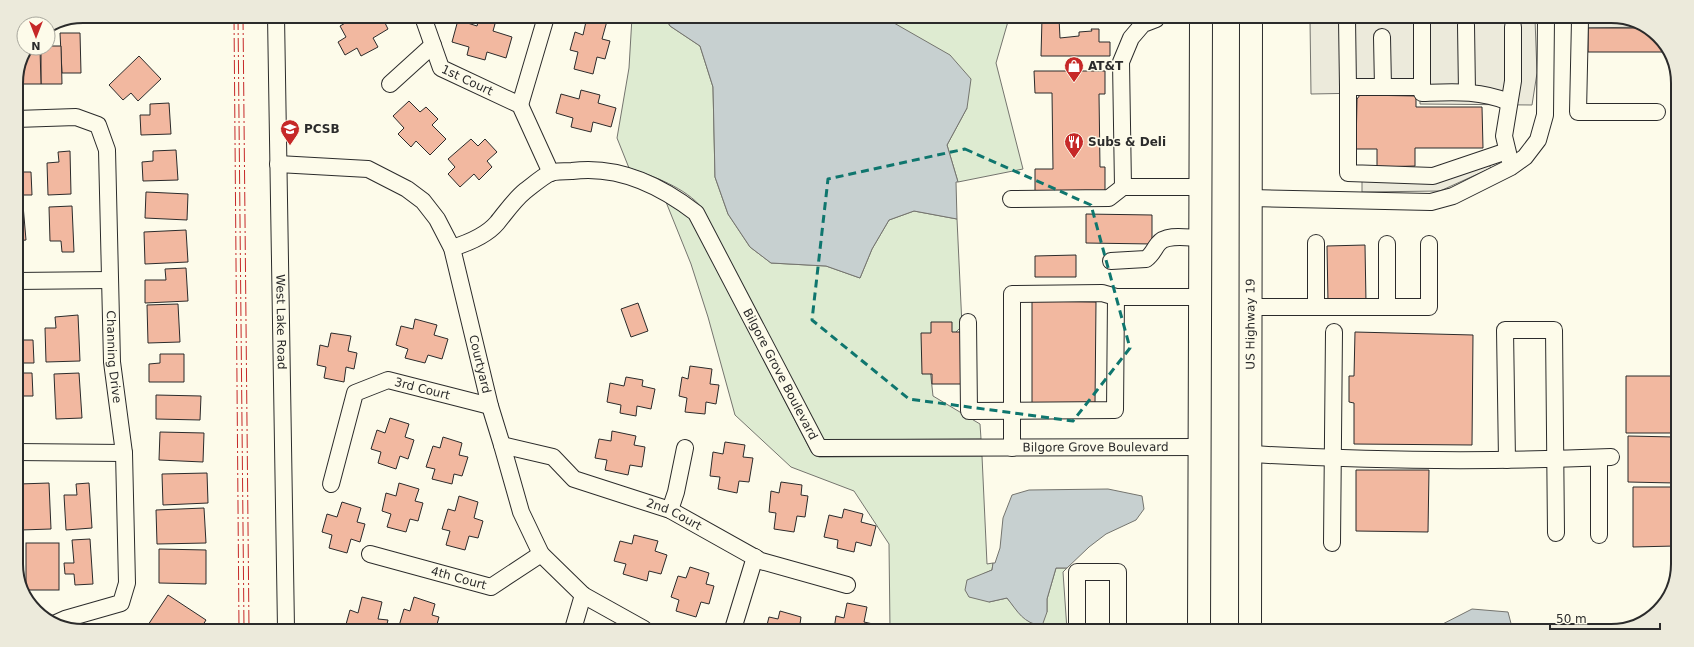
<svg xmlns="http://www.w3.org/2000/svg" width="1694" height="647" viewBox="0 0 1694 647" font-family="'DejaVu Sans',sans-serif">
	<rect width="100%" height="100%" fill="#fdfbea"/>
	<!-- green -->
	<g fill="#deebd1" stroke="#74746e">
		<path d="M632 17H665L670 26 700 46 713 87 715 177 728 214 750 247 771 263 826 266 860 278 872 249 889 220 914 211 957 219 962 326 929 359 933 396 980 424 981 439 823 440 702 208C686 188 653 176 629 168L617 138 629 68Z"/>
		<path d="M880 18H1009L996 63 1023 169 958 182 947 145 967 108Z"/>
		<path d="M666 202 690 218 812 453 819 457 982 456 987 564 993 563 992 570 983 574 989 602 1007 598 1021 615 1047 612V599L1056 568H1067L1063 572 1067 630 890 629 889 544 854 491 791 467 735 415 708 317 691 264Z"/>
	</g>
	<!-- parking -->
	<g fill="#eceadb" stroke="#74746e">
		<path d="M1338 19H1414V20L1535 19 1537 73 1532 105 1420 104V92L1311 94 1310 20H1338Z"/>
		<path d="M1586 20H1633L1643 27 1586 28Z"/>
		<path d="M1483 157 1491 168 1440 191 1362 192V178H1436Z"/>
	</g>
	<!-- water -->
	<g fill="#c7d0d0" stroke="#74746e">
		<path d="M665 17 880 18 894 23 950 55 971 79 967 108 947 145 958 182H956L957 219 914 211 889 220 872 249 860 278 826 266 771 263 750 247 728 214 715 177 713 87 700 46 670 26Z"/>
		<path d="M1108 489 1142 496 1144 509 1136 520 1106 534 1089 547 1067 568H1056L1047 599V612L1042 626C1023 623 1018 612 1007 598L989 602 969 597 965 590 967 580 992 570 993 563H995L1000 548 1003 518 1012 495 1029 490Z"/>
		<path d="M1472 609 1508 612 1513 631H1429Z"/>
	</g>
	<!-- building -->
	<g fill="#f2b8a0" stroke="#2b2b2b">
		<path d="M356 17H358L362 22 372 17H382L388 29 373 38 378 47 361 56 357 48 345 55 338 42 346 37 340 26Z"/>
		<path d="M587 17 607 21 602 39 610 41 605 59 597 57 593 74 574 69 578 52 570 50 575 32 583 35Z"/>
		<path d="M479 18 495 24 493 31 512 37 506 58 487 52 485 60 467 55 469 47 452 42 458 20 477 26Z"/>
		<path d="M1042 18H1059L1060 38 1079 36V32L1092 31 1091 29H1099V42H1110V56H1041Z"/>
		<path d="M1588 28H1645L1664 42 1668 52H1588Z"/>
		<path d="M60 33H80L81 73H62Z"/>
		<path d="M48 46H61L62 84H41V48H48Z"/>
		<path d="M30 48H40L41 84H21L20 70Z"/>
		<path d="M139 56 161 79 138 101 131 93 123 100 109 85Z"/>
		<path d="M20 70 21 84H16V79Z"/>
		<path d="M1034 71H1105V94H1099L1100 167H1105V192L1035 193V169H1053L1052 93H1035Z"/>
		<path d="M581 90 600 95 598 103 616 108 611 127 593 122 591 132 571 127 573 118 556 113 561 94 579 99Z"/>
		<path d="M1360 95 1416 96V107H1482L1483 148H1415V166L1377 167V149H1356L1357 99Z"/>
		<path d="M409 101 420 112 426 107 438 119 432 125 446 139 430 155 416 141 411 147 398 134 404 128 393 116Z"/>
		<path d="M169 103 171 134 141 135 140 115H150V104Z"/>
		<path d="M471 139 478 146 485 139 497 152 487 161 492 167 479 180 474 174 460 187 448 174 455 167 448 159Z"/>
		<path d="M16 150H20L21 172H31L32 195H16Z"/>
		<path d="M176 150 178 180 143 181 142 162 153 161V151Z"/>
		<path d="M70 151 71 194 48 195 47 163 59 162 58 152Z"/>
		<path d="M146 192 188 194 187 220 145 218Z"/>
		<path d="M23 205 26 240 16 241V206Z"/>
		<path d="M72 206 74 252H62L61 241H50L49 207Z"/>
		<path d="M1086 214 1152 215V244L1086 243Z"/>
		<path d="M186 230 188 262 145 264 144 232Z"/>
		<path d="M1365 245 1366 302H1328L1327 246Z"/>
		<path d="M1076 255V277H1035V256Z"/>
		<path d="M186 268 188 301 145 303V280H166L165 269Z"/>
		<path d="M1032 301 1096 302 1095 404H1032Z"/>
		<path d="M638 303 648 331 631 337 621 309Z"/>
		<path d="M178 304 180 342 148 343 147 305Z"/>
		<path d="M78 315 80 361 46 362 45 328H56L55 317Z"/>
		<path d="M16 317H22V340H33L34 363H16Z"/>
		<path d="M415 319 437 325 434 335 448 339 442 359 428 355 425 363 405 358 408 349 396 345 401 326 413 329Z"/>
		<path d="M931 322H952V332H962L963 384H932V374H922L921 333H931Z"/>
		<path d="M1355 332 1473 335 1472 445 1354 444V403L1349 402V376H1354Z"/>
		<path d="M331 333 351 336 348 351 357 353 354 369 346 367 344 382 324 378 326 367 317 365 320 345 328 347Z"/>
		<path d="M160 354H184V382H149V364L160 363Z"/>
		<path d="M690 366 712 369 710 384 719 385 716 404 706 402 705 414 685 412 687 398 679 396 682 377 688 379Z"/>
		<path d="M16 373H32L33 396H22L23 419H16Z"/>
		<path d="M79 373 82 418 56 419 54 374Z"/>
		<path d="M1626 376H1676L1675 433H1626Z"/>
		<path d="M626 377 643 380 642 386 655 389 651 409 637 406 636 416 620 413 621 405 607 402 610 383 624 386Z"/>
		<path d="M156 395 201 396 200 420 156 419Z"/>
		<path d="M390 418 409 424 405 437 414 440 408 459 400 456 396 469 378 463 381 452 371 449 377 430 385 433Z"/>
		<path d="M612 431 636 436 634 445 645 447 642 467 630 465 628 475 605 470 607 460 595 458 599 439 611 441Z"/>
		<path d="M160 432 204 433 203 462 159 460Z"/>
		<path d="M1628 436 1675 437V483L1628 482Z"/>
		<path d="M443 437 462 443 459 455 468 457 462 476 454 474 452 484 432 479 435 469 426 467 433 446 440 448Z"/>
		<path d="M725 442 745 445 743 457 753 458 749 482 739 481 737 493 718 489 720 477 710 476 713 452 723 454Z"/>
		<path d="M1356 470H1429L1428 532 1356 531Z"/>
		<path d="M207 473 208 503 163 505 162 474Z"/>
		<path d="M781 482 802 485 801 495 808 496 805 517 797 516 794 532 774 529 776 513 769 512 771 491 779 493Z"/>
		<path d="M49 483 51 529 21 530 19 484Z"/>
		<path d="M89 483 92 528 66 530 64 495H77L76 484Z"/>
		<path d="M399 483 419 489 415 501 423 503 418 521 410 519 406 532 387 527 391 514 382 511 386 493 396 496Z"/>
		<path d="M1633 487H1675V546L1633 547Z"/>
		<path d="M459 496 478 502 474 518 483 521 478 538 469 536 465 550 446 545 450 531 442 529 448 509 455 511Z"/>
		<path d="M342 502 361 508 357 522 365 524 360 542 351 539 347 553 329 548 332 535 322 532 327 514 337 517Z"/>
		<path d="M204 508 206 543 157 544 156 510Z"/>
		<path d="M844 509 863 514 861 522 876 526 871 546 856 542 854 552 837 548 838 540 824 537 829 515 842 518Z"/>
		<path d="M634 535 658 541 655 551 667 555 661 574 649 571 647 581 623 574 626 564 614 561 620 541 632 544Z"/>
		<path d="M90 539 93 584 75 585 74 574H65L64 563H74L72 540Z"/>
		<rect x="26" y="543" width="33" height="47"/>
		<path d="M159 549 206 550V584L159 583Z"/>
		<path d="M690 567 709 573 706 584 714 586 709 604 701 602 696 617 676 611 679 600 671 597 678 576 686 578Z"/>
		<path d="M168 595 206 620 201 628H153L148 625Z"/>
		<path d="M362 597 382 602 378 619 388 620 386 628H345L350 610 358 613Z"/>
		<path d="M414 597 435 604 432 615 439 617 436 628H404L399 626 404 609 410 611Z"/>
		<path d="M847 603 867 607 864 622 873 624 872 629H834L836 616 844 618Z"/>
		<path d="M780 611 801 617 800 624 813 628V629H766L769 617 778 619Z"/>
	</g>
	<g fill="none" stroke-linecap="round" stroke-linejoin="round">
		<defs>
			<g id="minor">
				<path id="s1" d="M276 16 286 628"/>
				<path id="s2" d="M423 17 441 68 520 105 551 173"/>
				<path d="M1156 19 1143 24 1131 38 1121 62 1123 187H1200"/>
				<path d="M1347 19 1348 87H1383"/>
				<path d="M1422 19V93C1454 92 1479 90 1509 102"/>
				<path d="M1580 20 1578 112H1657"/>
				<path d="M1466 25 1467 92"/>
				<path d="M1382 37 1383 87H1422"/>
				<path d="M390 84 433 45"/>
				<path d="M1348 87V173L1433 176 1507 151"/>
				<path d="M520 105 546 17"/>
				<path id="s3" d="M16 119 76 117 98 125 107 150 112 362 124 453 127 583 121 603 65 619 56 623"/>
				<path d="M1510 161 1504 136 1513 81V27"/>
				<path id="s4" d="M278 164 368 169 407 189 423 201 437 219 452 248 490 406 502 445 521 512 541 554 583 595 644 629"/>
				<path d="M1250 198 1431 202 1453 196 1511 167 1525 157 1538 140 1545 115 1546 19"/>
				<path d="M1011 199 1109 198 1123 187"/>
				<path d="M1316 243V307"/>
				<path id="s5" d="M452 248C468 243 486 236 497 223 506 212 514 200 525 191 533 185 542 177 550 173 556 171 565 171 572 171 618 165 660 185 696 213L819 448 1200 447"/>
				<path d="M1111 261 1146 259C1152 255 1154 249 1158 244 1166 233 1188 238 1200 238"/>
				<path d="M16 281 110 280"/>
				<path d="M1251 307H1429V244"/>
				<path d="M1387 307V244"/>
				<path d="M968 322 969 411 1115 410 1116 297"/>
				<path id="s6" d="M502 445 553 457 574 479 670 510 761 561 847 585"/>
				<path d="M1012 448V294L1102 293 1116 297H1200"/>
				<path d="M16 452 124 453"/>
				<path d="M1251 454C1370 461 1491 462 1611 457"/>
				<path d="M1599 458V535"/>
				<path d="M1507 460 1505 330H1554L1556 533"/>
				<path id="s7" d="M331 484 355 393 388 380 490 406"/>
				<path d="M670 510 676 492 685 448"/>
				<path d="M1332 543 1334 332"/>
				<path id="s8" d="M370 554 491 587 541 554"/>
				<path d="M573 629 583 595"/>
				<path d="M733 629 755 557"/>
				<path d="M1077 630V572H1118V630"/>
			</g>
			<g id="highway">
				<path d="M1199 630 1201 19"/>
				<path id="s9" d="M1250 630 1251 19"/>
			</g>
		</defs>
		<!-- minor casing -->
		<use href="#minor" stroke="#2b2b2b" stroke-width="18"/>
		<!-- highway casing -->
		<use href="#highway" stroke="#2b2b2b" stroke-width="24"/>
		<!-- minor -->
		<use href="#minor" stroke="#fdfbea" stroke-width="16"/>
		<!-- highway -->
		<use href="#highway" stroke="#fdfbea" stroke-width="22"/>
		<!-- power -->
		<g stroke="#c62828" stroke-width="1" stroke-dasharray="14 3 2 3" stroke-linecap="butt">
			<path d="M234 16 239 628"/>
			<path d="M238 16 244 628"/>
			<path d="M243 16 249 628"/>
		</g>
	</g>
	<!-- marked area -->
	<path fill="none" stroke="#0f766e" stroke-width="3" stroke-dasharray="8 5" stroke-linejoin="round" d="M965 149 1091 205 1130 348 1073 421 909 399 812 320 828 179Z"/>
	<!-- icons -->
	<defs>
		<symbol id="shop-pin" viewBox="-11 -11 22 30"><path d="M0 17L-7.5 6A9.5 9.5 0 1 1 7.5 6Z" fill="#c62828" stroke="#fdfbea"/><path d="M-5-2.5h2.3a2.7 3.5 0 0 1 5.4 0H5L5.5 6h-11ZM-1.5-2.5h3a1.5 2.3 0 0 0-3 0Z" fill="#fff"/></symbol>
		<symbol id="school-pin" viewBox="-11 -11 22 30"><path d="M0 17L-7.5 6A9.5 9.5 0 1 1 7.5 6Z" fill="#c62828" stroke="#fdfbea"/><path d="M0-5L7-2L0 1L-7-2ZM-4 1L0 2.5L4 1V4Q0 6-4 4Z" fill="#fff"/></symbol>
		<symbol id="restaurant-pin" viewBox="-11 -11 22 30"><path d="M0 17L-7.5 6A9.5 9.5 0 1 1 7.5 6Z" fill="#c62828" stroke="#fdfbea"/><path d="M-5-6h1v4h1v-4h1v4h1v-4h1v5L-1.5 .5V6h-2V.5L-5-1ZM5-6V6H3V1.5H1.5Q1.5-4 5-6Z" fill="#fff"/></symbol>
	</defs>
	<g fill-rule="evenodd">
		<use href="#shop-pin" x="1063" y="55" width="22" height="30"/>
		<use href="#school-pin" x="279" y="118" width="22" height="30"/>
		<use href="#restaurant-pin" x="1063" y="131" width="22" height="30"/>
	</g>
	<g text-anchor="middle" stroke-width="3" stroke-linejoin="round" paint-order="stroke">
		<!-- poi labels -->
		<g font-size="12" font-weight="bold" fill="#2b2b2b" stroke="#fdfbea" text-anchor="start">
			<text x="1088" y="70">AT&amp;T</text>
			<text x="304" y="133">PCSB</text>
			<text x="1088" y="146">Subs &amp; Deli</text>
		</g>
		<!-- street labels -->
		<g font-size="12" fill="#2b2b2b" stroke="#fdfbea">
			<text dy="4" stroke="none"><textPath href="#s2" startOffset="83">1st Court</textPath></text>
			<text dy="4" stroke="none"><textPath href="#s1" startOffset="306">West Lake Road</textPath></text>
			<text dy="4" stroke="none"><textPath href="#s9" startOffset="306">US Highway 19</textPath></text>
			<text dy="4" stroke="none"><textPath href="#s3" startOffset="317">Channing Drive</textPath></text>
			<text dy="4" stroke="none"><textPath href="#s4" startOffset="329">Courtyard</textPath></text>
			<text dy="4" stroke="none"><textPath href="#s5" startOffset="464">Bilgore Grove Boulevard</textPath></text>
			<text dy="4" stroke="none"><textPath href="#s7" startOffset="165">3rd Court</textPath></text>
			<text dy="4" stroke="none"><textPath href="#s5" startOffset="824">Bilgore Grove Boulevard</textPath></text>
			<text dy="4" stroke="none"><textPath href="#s6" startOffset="189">2nd Court</textPath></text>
			<text dy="4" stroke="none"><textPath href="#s8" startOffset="92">4th Court</textPath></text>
		</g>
	</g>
	<!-- crop -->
	<path d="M0 0H1694V647H0ZM83 23H1611A60 60 0 0 1 1671 83V564A60 60 0 0 1 1611 624H83A60 60 0 0 1 23 564V83A60 60 0 0 1 83 23Z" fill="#eceadb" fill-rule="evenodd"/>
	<path fill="none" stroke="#2b2b2b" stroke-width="2" d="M83 23H1611A60 60 0 0 1 1671 83V564A60 60 0 0 1 1611 624H83A60 60 0 0 1 23 564V83A60 60 0 0 1 83 23Z"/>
	<!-- north arrow -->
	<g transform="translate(36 36) rotate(180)"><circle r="19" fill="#fdfbea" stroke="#a9a89e"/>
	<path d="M0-3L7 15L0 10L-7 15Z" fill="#c62828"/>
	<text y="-6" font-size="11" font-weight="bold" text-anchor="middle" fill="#2b2b2b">N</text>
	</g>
	<!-- scale -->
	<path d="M1550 623v6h110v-6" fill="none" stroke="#2b2b2b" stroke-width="2"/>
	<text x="1556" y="623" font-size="12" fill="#2b2b2b" stroke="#fdfbea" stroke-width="3" paint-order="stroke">50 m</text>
</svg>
